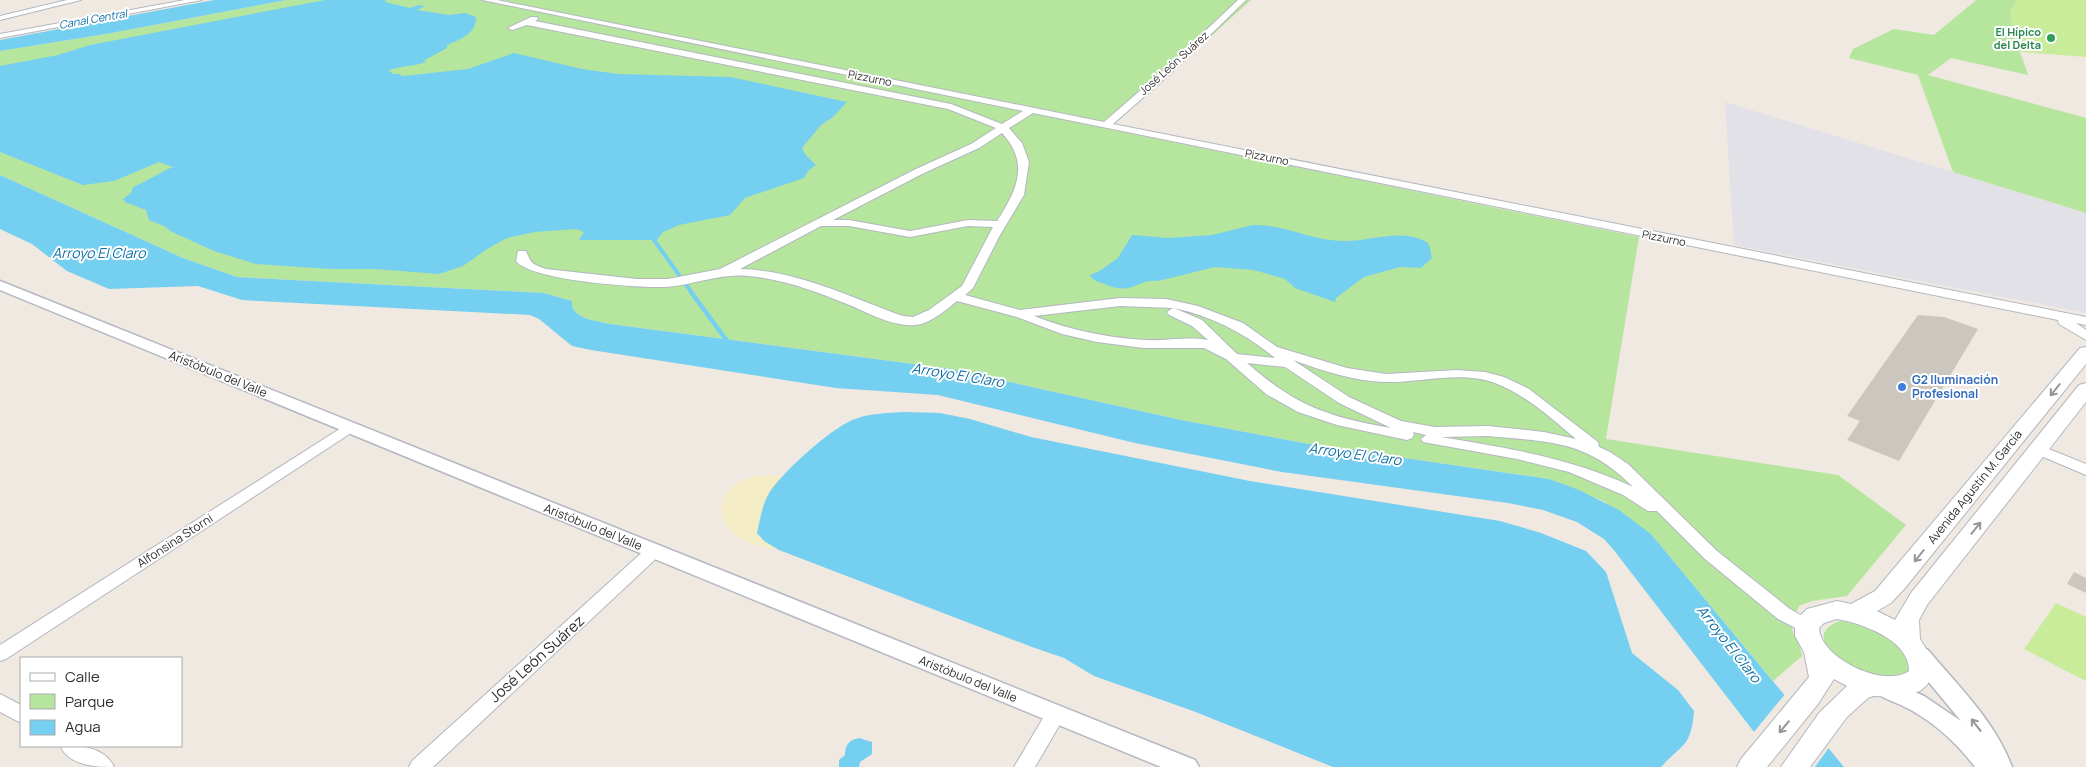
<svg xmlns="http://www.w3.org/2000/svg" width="2086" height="767" viewBox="0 0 2086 767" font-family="Manrope,sans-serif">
	<rect width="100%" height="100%" fill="#efe9e1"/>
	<!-- industrial -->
	<path fill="#e3e1e8" d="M1725 102 2086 213V313L1734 245Z"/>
	<!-- green -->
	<g fill="#b6e59e">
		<path d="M286 0H1251L1109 129 1639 237 1606 439 1838 475 1906 525 1847 596 1812 601 1799 606C1784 638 1798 630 1802 656L1773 681 1651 534 1603 501 1549 479 1309 444 1186 421 951 369 610 324C597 321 570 319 572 301L544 293 237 277 183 258 0 175V51L106 34Z"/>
		<path d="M1976 0H2018C2002 15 2023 57 2028 75L1951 58 1928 75 2086 118V213L1953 172 1918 75 1849 58 1853 49 1894 29 1934 35Z"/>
		<path d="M1840 621 1867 625 1904 649 1912 667 1908 675C1903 677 1896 681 1890 681 1884 682 1851 670 1845 666 1827 654 1810 631 1840 621Z"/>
	</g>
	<!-- sand -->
	<path fill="#f3ecc5" d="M760 476H782L768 496 764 541 779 550C764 548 748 544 735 535 716 521 718 494 738 483 744 479 752 477 760 476Z"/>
	<!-- pitch -->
	<g fill="#c9ec9a">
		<path d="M2018 0H2086V57L2021 52 2011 24 2010 10Z"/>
		<path d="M2056 603 2086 617V681L2024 649Z"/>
	</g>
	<!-- water -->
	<g fill="#75cff0">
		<path d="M214 0H286L106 34 0 51V40Z"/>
		<path d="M325 0H386L385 2 410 8 419 5 425 6 417 10 449 15 465 13 476 17C476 34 461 39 447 45V48L423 61 427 62C414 66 402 66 389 70L393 74H402L399 75 403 76 468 69 514 53 582 69 618 74 730 77 847 102 833 117 821 125 802 148 805 154 816 165 808 171 804 178 745 198 730 215 679 225 663 232 657 240H579L584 232 576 229 535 232 507 238 487 249 463 266 439 274 375 269H330L256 264 214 251 170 231 166 227 149 220 146 210 125 202 123 199 131 193 133 187C148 181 158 173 173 167L159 162 114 181 83 185 0 152V66L58 55 90 45Z"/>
		<path d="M0 175 183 258 237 277 544 293 572 301C570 319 598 321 610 324L951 369 1186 421 1309 444 1549 479 1579 490 1619 510 1651 534 1844 767H1781L1613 549 1604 539 1577 522 1543 510 1508 503 1282 472 1135 443 938 395 836 388 591 350 572 346 539 319 530 315 242 300 198 286 109 289 67 271 32 244 0 229Z"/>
		<path d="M1253 225C1288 225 1310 240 1342 241 1370 242 1399 228 1425 241 1431 244 1430 252 1432 258L1421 268 1400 267 1364 277 1336 298 1335 302 1295 288 1285 279 1254 270 1215 267 1158 281C1136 278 1133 297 1105 284 1099 282 1094 281 1091 277L1090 275 1098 272 1118 258 1132 235 1168 238 1212 235Z"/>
		<path d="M905 412 940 413 970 419 1031 437 1250 481 1500 521 1541 533 1586 551 1606 572 1632 653 1678 690 1694 711C1691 747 1683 743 1661 767H1333L1193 711 1094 676 1064 658 1032 647 779 550 764 541 757 533C760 520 762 506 768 495 780 474 832 427 855 419 871 413 888 413 905 412Z"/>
		<path d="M859 738 872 742V754L860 762 859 767H839V760L845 755C845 745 849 740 859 738Z"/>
	</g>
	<!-- pier -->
	<path fill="#efe9e1" d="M1786 693 1830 746 1815 767H1778L1753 733Z"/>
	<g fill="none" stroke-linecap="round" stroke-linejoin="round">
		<!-- stream-far1 -->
		<path stroke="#75cff0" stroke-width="4" d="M654 240 692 293"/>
		<!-- stream -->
		<path stroke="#75cff0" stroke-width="4.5" d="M691 292 730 345"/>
	</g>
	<!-- building -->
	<g fill="#cbc7bf">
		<path d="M1918 315 1944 317 1978 329 1899 461 1847 440 1860 421 1847 416Z"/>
		<path d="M2074 572 2086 578V593L2067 584Z"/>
	</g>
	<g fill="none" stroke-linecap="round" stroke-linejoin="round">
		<defs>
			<g id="minor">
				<path d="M67 0H81L0 20V16Z"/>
				<path d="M185 0H202L0 38V34Z"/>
				<path d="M482 0H497L1104 122 1165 69 1238 0H1246L1171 73 1113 124 2086 317V325L2076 323 2086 330V340L2059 324 2058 320 1033 113 1009 128 1022 143 1029 162 1024 195 1000 235 973 288 965 295 1020 310 1120 298 1166 299 1198 306 1243 323 1277 347 1347 368 1386 374 1457 370 1485 372 1504 377 1529 389 1598 442 1599 447 1610 452 1628 464 1717 551 1790 609 1813 622 1816 627 1813 632 1807 634 1778 619 1705 559 1657 511H1648L1623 495 1569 472 1517 459 1423 442 1421 439 1426 435 1413 432 1414 435 1412 438 1407 440 1337 425 1298 412 1266 394 1226 359 1204 348H1144L1097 342 1062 334 1017 317 957 301C946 310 930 324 915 325 892 327 867 312 847 304 815 291 783 279 748 276 720 273 694 285 666 287 639 288 532 281 516 261L518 251H526C532 264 530 263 546 269L637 279H668L720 269 916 169 971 144 996 128 948 109 527 25 512 30 508 28 531 17H537L538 19 535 21 951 104 1002 124 1023 111ZM1002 133C1030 163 1017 190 997 221L968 220 910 231 849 220H833L924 173 979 148ZM821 226H849L910 237 968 226 993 227 962 286 929 310 913 317 903 316C850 297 796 270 740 269ZM1120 306 1173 308 1167 312 1169 315 1192 326 1208 340C1187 336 1167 341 1146 340 1108 338 1070 330 1034 316ZM1174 308C1211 316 1245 333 1275 358L1237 354 1202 320ZM1293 360C1323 371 1354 381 1385 382 1421 383 1460 370 1495 383 1526 395 1551 418 1576 439L1544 432 1488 426 1435 427 1401 421 1349 397ZM1247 363 1285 367 1339 403 1391 428C1328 417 1296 406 1247 363ZM1488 436C1550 442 1587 440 1633 487 1572 458 1507 448 1441 437Z"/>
				<path d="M349 423 356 428 354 431 6 659 0 661V645Z"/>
				<path d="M2039 445 2086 464V475L2034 453 2032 450Z"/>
				<path d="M654 545 660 547 662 551 660 555 433 767H409L412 761 648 547Z"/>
				<path d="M0 694 21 705V723L0 712Z"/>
				<path d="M1056 706 1063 708 1066 714 1035 767H1014L1049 708Z"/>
				<path d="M60 746C79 745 105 747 114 767 95 767 70 766 60 746Z"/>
			</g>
			<g id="tertiary">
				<path d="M0 281 1195 760 1199 767H1161L0 290Z"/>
				<path d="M1920 647 1928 650C1959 687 1995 721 2012 767H1975C1956 742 1932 720 1903 706 1893 701 1879 698 1874 688L1877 682 1885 679 1924 696 1961 721 1912 662 1909 656 1912 650Z"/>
			</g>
			<path id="secondary" d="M2086 347V364L1905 588 1891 603 1877 611 1895 620 1911 593 2079 385 2086 383V402L1927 605 1919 620 1920 639 1934 662 1935 671 1927 685 1920 691 1901 697 1873 696 1868 698 1847 717 1810 767H1781L1819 713 1847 686 1834 679 1818 704 1767 767H1737L1741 759 1809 677 1804 652 1795 636V625L1798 618 1807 609 1837 601 1851 604 1875 591 2080 348ZM1837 619C1861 623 1910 640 1909 671 1884 689 1820 658 1819 628L1824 623Z"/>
		</defs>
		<!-- minor casing -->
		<use href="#minor" stroke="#b4b7c1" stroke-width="2"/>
		<!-- tertiary casing -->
		<use href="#tertiary" stroke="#b4b7c1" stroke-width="3"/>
		<!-- secondary casing -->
		<use href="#secondary" stroke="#b4b7c1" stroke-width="2"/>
		<!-- minor -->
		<use href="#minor" fill="#fff" fill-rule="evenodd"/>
		<!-- tertiary -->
		<use href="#tertiary" fill="#fff" fill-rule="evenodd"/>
		<!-- secondary -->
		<use href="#secondary" fill="#fff" fill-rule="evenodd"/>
	</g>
	<!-- one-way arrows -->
	<defs><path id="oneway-shaft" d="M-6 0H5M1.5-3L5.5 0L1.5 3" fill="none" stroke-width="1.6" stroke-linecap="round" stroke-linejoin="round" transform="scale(1.25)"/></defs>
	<g stroke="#969696">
		<use href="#oneway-shaft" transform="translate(2055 390) rotate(129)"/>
		<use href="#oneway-shaft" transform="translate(1976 528) rotate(-51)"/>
		<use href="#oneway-shaft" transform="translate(1919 556) rotate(129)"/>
		<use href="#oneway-shaft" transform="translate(1976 725) rotate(-128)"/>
		<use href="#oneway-shaft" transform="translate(1784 727) rotate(130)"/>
	</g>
	<!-- markers -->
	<circle fill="#2e9e5b" stroke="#fff" stroke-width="2" cx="2051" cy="38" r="5"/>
	<circle fill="#3f7fe0" stroke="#fff" stroke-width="2" cx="1902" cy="387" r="5"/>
	<g text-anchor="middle" stroke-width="4" stroke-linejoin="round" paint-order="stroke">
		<!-- far-water labels -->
		<g font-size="11" font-style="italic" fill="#0d6fa3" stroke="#fff">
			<text transform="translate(93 19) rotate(-10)" y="4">Canal Central</text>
		</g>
		<!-- far-leisure labels -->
		<g font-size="11" font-weight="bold" fill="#27864d" stroke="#fff" text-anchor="end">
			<text x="2041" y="36">El Hípico<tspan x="2041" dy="13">del Delta</tspan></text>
		</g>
		<!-- far-street labels -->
		<g font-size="11" fill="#2e2e2e" stroke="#fff">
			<text transform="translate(1174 63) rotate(-42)" y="4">José León Suárez</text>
			<text transform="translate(870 78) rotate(11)" y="4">Pizzurno</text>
			<text transform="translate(1267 157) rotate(11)" y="4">Pizzurno</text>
			<text transform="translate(1664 238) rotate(11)" y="4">Pizzurno</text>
		</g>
		<!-- street labels -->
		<g font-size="12" fill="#2e2e2e" stroke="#fff">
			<text transform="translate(218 374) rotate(22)" y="4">Aristóbulo del Valle</text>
			<text transform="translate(1975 487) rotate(-51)" y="4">Avenida Agustín M. García</text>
			<text transform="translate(593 527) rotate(22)" y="4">Aristóbulo del Valle</text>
			<text transform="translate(175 541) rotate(-33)" y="4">Alfonsina Storni</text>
			<text transform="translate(968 679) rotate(22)" y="4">Aristóbulo del Valle</text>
		</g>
		<!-- shop labels -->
		<g font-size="12" font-weight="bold" fill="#366cbe" stroke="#fff" text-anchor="start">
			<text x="1912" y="384">G2 Iluminación<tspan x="1912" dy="14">Profesional</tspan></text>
		</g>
		<!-- water labels -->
		<g font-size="14" font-style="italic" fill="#0d6fa3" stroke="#fff">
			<text x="99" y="258">Arroyo El Claro</text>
			<text transform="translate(958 375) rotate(9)" y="5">Arroyo El Claro</text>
			<text transform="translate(1355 454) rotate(8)" y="5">Arroyo El Claro</text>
			<text transform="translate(1729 644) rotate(52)" y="5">Arroyo El Claro</text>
		</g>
		<!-- near-street labels -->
		<g font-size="15" fill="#2e2e2e" stroke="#fff">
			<text transform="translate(537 659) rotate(-42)" y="5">José León Suárez</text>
		</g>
	</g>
	<!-- legend -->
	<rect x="20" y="657" width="162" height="90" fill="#ffffff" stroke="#ababab"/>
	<rect x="30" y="673" width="25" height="8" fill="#ffffff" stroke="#ababab"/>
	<text x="65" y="682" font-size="15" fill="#2e2e2e">Calle</text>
	<rect x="30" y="694" width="25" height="15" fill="#b6e59e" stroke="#ababab"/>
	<text x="65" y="707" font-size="15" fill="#2e2e2e">Parque</text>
	<rect x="30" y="720" width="25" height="15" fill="#75cff0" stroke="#ababab"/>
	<text x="65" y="732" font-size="15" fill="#2e2e2e">Agua</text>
</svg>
